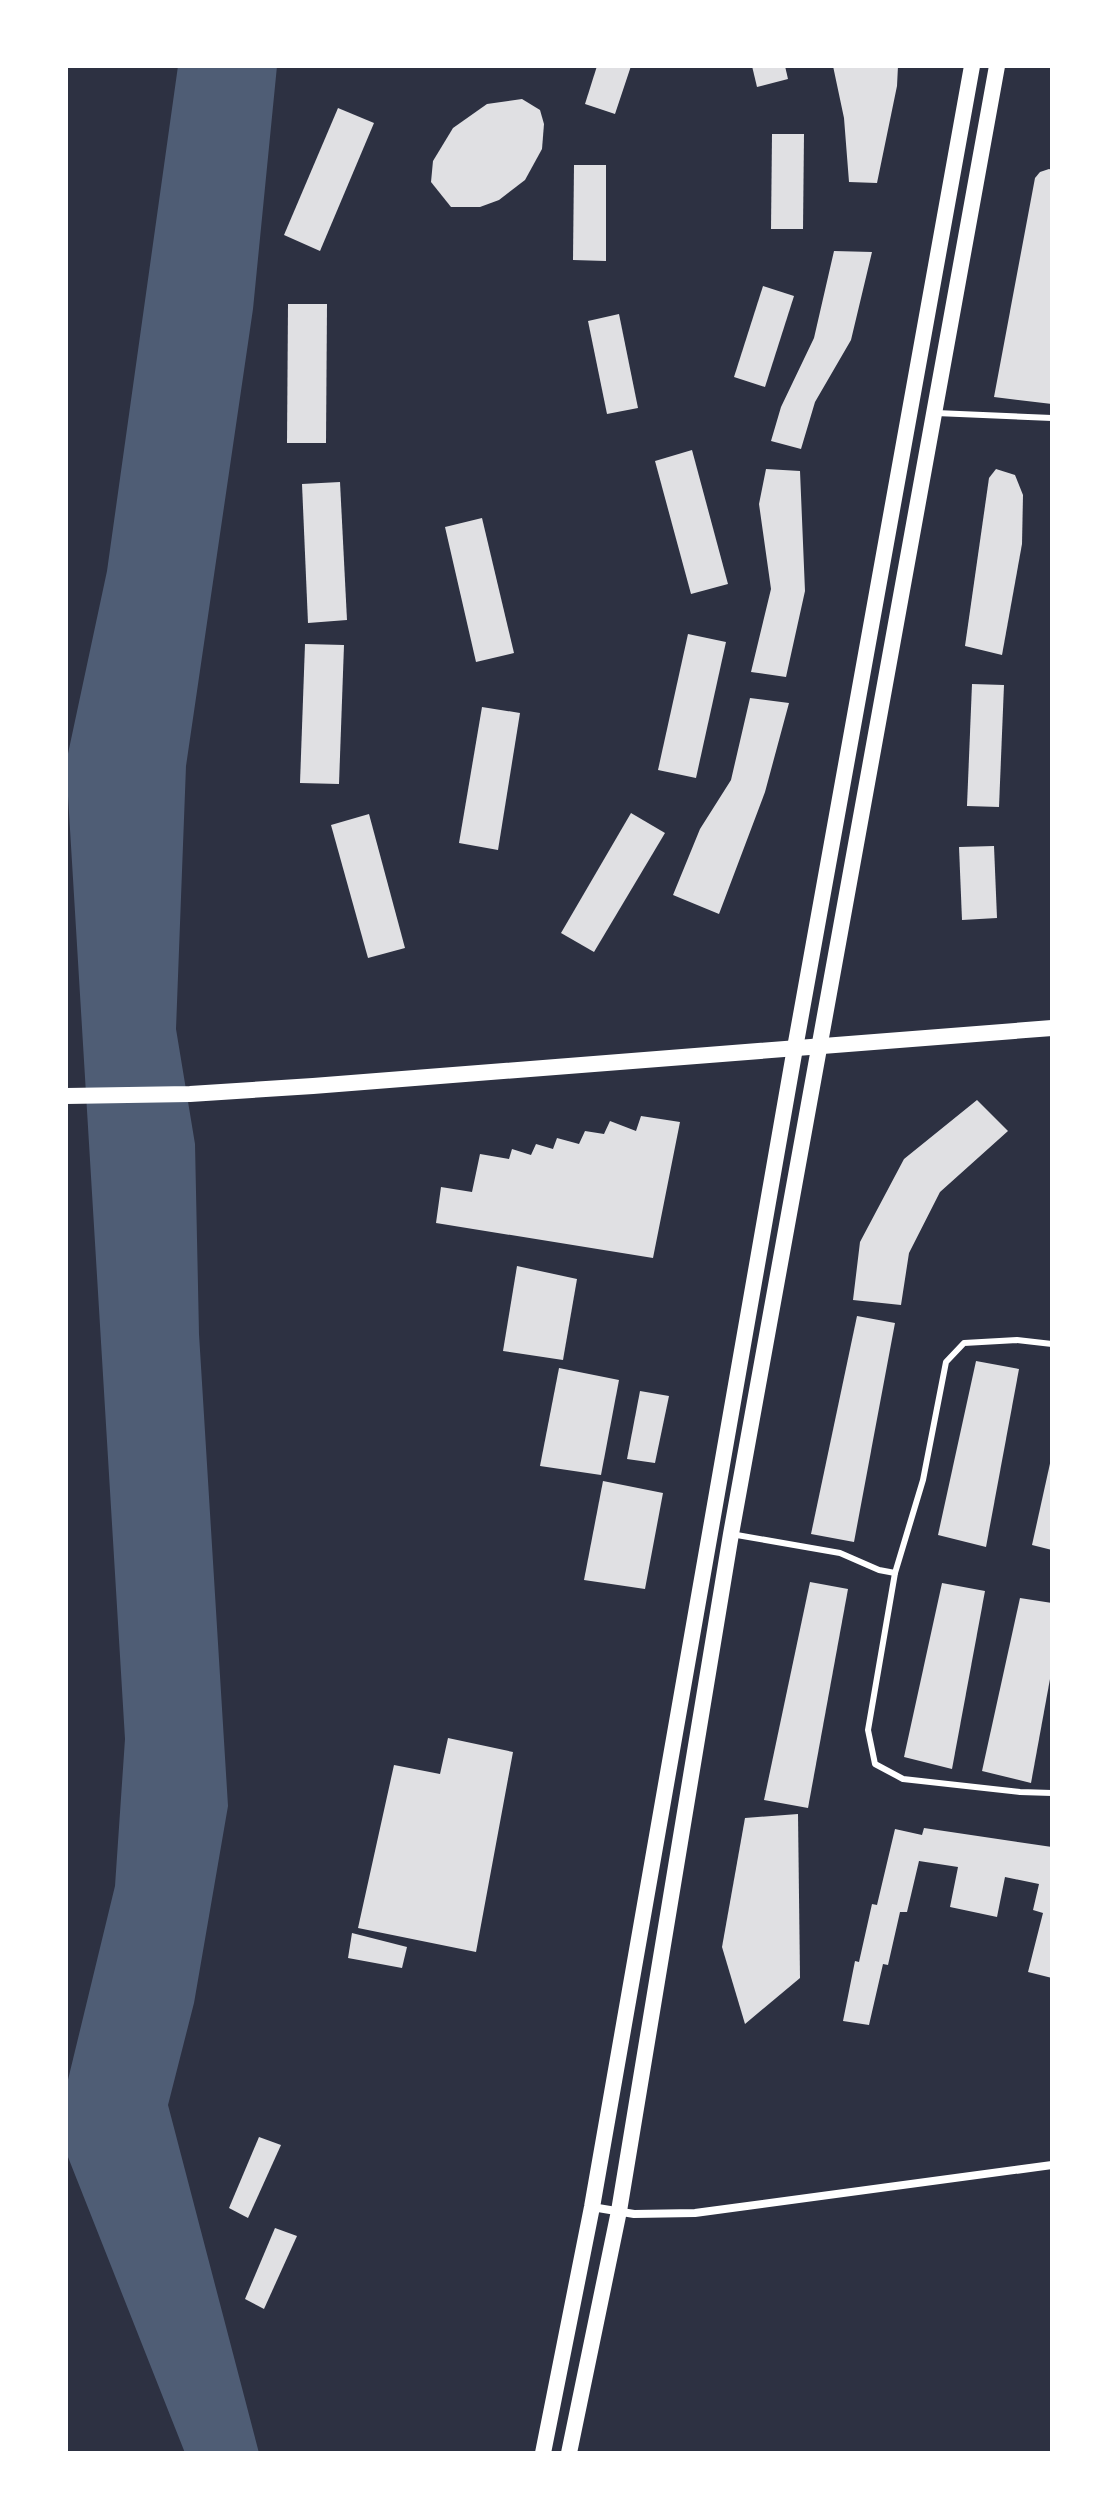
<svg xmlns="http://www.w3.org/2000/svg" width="1118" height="2519" viewBox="0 0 1118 2519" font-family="Quicksand,sans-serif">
	<rect width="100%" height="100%" fill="#2d3142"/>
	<!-- water -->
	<path fill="#4f5d75" d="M178 66H277L253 309 186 766 176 1029 195 1144 199 1334 228 1806 194 2003 168 2105 259 2453H185L66 2152V2088L115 1886 125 1739 66 763 107 571Z"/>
	<!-- building -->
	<g fill="#e0e0e3">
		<path d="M597 66H631L615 114 585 104Z"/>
		<path d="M752 66H785L788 79 757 87Z"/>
		<path d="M833 66H898L897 86 877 183 849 182 844 118Z"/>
		<path d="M522 99 540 110 544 124 542 149 525 180 499 200 480 207H451L431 182 433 161 453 128 487 104Z"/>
		<path d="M338 108 374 123 320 251 284 235Z"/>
		<path d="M772 134H804L803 229H771Z"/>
		<path d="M574 165H606V261L573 260Z"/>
		<path d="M1049 169 1052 170V404L994 397 1035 178 1040 172Z"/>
		<path d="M834 251 872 252 851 340 815 402 801 449 771 441 781 407 814 338Z"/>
		<path d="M763 286 794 296 765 387 734 377Z"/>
		<path d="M288 304H327L326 443H287Z"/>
		<path d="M619 314 638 408 607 414 588 321Z"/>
		<path d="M692 450 728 584 691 594 655 461Z"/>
		<path d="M766 469 800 471 805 591 786 677 751 672 771 589 759 504Z"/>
		<path d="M996 469 1015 475 1023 495 1022 544 1002 655 965 646 989 478Z"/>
		<path d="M340 482 347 620 308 623 302 484Z"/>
		<path d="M482 518 514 653 476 662 445 527Z"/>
		<path d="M688 634 726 642 696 778 658 770Z"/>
		<path d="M305 644 344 645 339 784 300 783Z"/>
		<path d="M972 684 1004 685 999 807 967 806Z"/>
		<path d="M750 698 789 703 765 792 719 914 673 895 700 829 731 780Z"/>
		<path d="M482 707 520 713 498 850 459 843Z"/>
		<path d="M631 813 665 833 594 952 561 933Z"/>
		<path d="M369 814 405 948 368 958 331 825Z"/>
		<path d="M994 846 997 918 962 920 959 847Z"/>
		<path d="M977 1100 1008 1131 940 1192 909 1253 901 1305 853 1300 860 1242 904 1159Z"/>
		<path d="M641 1116 680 1122 653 1258 436 1223 441 1187 472 1192 480 1154 509 1159 512 1149 531 1155 536 1144 553 1149 557 1138 579 1144 585 1131 604 1134 610 1121 636 1131Z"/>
		<path d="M517 1266 577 1279 563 1360 503 1351Z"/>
		<path d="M857 1316 895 1323 854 1542 811 1534Z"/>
		<path d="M976 1361 1019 1369 986 1547 938 1535Z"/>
		<path d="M559 1368 619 1380 601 1475 540 1466Z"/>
		<path d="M640 1391 669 1396 655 1463 627 1459Z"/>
		<path d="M1051 1459H1052V1550L1032 1545Z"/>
		<path d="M603 1481 663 1493 645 1589 584 1580Z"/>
		<path d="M810 1582 848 1589 808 1808 764 1800Z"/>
		<path d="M942 1583 985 1591 952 1769 904 1757Z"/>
		<path d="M1020 1598 1052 1603V1668L1031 1783 982 1771Z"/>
		<path d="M448 1738 513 1752 476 1952 358 1928 394 1765 440 1774Z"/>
		<path d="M798 1814 800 1978 745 2024 722 1947 745 1818Z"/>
		<path d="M924 1828 1052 1847V1978L1028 1972 1043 1913 1033 1910 1039 1884 1005 1877 997 1917 950 1907 958 1867 919 1861 907 1912H900L888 1965 883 1964 869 2025 843 2021 855 1961 859 1962 872 1904 877 1905 895 1829 922 1835Z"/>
		<path d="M352 1933 407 1947 402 1968 348 1958Z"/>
		<path d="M259 2137 281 2145 248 2218 229 2208Z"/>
		<path d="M275 2228 297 2236 264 2309 245 2299Z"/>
	</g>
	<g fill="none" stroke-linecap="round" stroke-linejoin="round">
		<!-- service -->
		<g stroke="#fff" stroke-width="6">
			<path d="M936 413 1052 418"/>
			<path d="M731 1534 840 1553 879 1570 895 1573 868 1730 875 1764 903 1779 1020 1792 1052 1793"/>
			<path d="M895 1573 923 1480 946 1362 964 1343 1017 1340 1052 1344"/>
		</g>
		<!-- minor -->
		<path stroke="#fff" stroke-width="8" d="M592 2207 634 2214 695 2213 1052 2165"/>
		<!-- secondary -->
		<g stroke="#fff" stroke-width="16">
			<path d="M66 1096 190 1094 313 1086 1052 1028"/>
			<path d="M543 2453 592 2207 795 1048 972 66"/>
			<path d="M569 2453 619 2211 731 1534 997 66"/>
		</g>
	</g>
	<!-- border -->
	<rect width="1118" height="2519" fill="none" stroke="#ffffff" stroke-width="136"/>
</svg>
